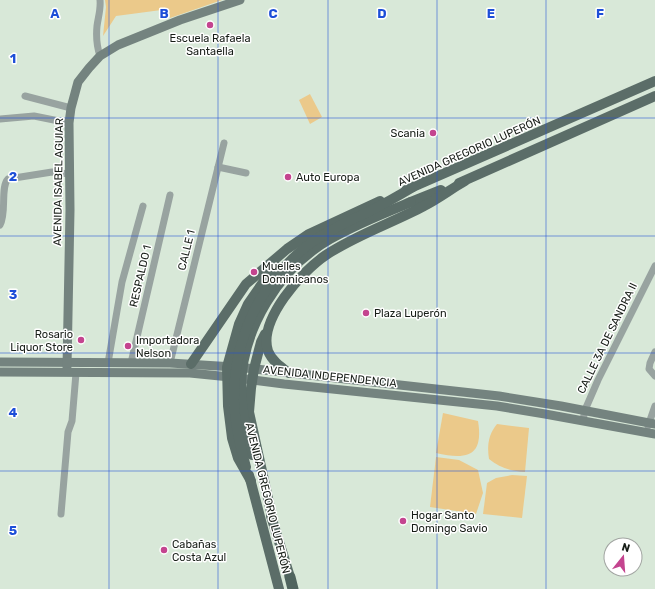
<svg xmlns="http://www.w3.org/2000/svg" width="655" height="589" viewBox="0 0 655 589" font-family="Rubik,sans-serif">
	<rect width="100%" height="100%" fill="#d8e8d8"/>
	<!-- green -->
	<g fill="#ebc98a">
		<path d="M105 0H222L170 18 169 9 116 16 103 36 106 7Z"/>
		<path d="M310 94 322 117 310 124 299 100Z"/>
		<path d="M443 413 478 421C484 457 466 460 436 453Z"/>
		<path d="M497 424 529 428 525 472C511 471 500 468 489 459 487 446 488 435 497 424Z"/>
		<path d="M436 457 459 460 478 470 483 493 476 514 430 507Z"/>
		<path d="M512 475 527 476 522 518 483 514 487 483 496 478Z"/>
	</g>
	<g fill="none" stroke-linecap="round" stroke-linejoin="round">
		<!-- minor -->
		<g stroke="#98a3a0" stroke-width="7">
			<path d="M100 56C97 47 96 36 97 26 98 18 101 9 100 0"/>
			<path d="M25 96 71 108"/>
			<path d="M0 119 34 116 69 123"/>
			<path d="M218 167 246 173"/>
			<path d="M0 225C7 213 0 187 8 179L52 172 69 174"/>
			<path d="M655 352 650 363 649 369 655 376"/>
			<path d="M108 363 122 282 143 206"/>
			<path d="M131 363 170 195"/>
			<path d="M170 363 224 143"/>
			<path d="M583 420 585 410 598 380 655 266"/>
			<path d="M648 426 655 406"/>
			<path d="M61 514 68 432 72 421 76 373"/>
		</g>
		<!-- secondary -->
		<g stroke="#74837f" stroke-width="9">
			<path d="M0 362 170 363 234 367"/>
			<path d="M67 367 70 210 69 123 71 108 78 82 89 68 100 56 118 45 180 20 240 0"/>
			<path d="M246 368 499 396 561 406 655 424"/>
			<path d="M0 372 190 373 230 377 284 384 497 406 545 414 655 434"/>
		</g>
		<!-- primary -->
		<g stroke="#5b6d68" stroke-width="10">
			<path d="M459 183 655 96"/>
			<path d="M406 190 655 81"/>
			<path d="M411 202 441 190"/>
			<path d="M265 334 261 342 254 369 251 388 249 412 273 521"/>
			<path d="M191 364 246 284 287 249 309 234 380 201"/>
			<path d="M289 373C281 367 272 361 268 351 258 320 302 271 326 255 356 235 392 223 424 206 438 199 451 189 465 181"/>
			<path d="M249 475 279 589"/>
			<path d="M251 481 238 458 232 438 228 406 227 367 239 324 248 304 275 265"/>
			<path d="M271 516 290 577"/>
		</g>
		<!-- trunk -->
		<path stroke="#50645e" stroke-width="11" d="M290 577 293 589"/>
		<!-- primary-bridge -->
		<g stroke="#5b6d68" stroke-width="10">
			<path d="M252 455C246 433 242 412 241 389 241 329 279 268 330 239 356 224 384 213 411 202"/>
			<path d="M246 467C240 446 235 424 234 402 233 338 261 280 312 242 329 230 349 221 368 212 384 204 398 196 413 187"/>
		</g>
	</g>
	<!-- grid -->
	<path fill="none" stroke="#1d4ed8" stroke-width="1" stroke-opacity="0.55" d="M109 0V589M218 0V589M328 0V589M437 0V589M546 0V589M0 118H655M0 236H655M0 353H655M0 471H655"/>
	<!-- markers -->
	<g fill="#c4448f" stroke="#fff" stroke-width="1.5">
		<circle cx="210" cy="25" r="4"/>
		<circle cx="433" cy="133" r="4"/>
		<circle cx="288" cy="177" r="4"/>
		<circle cx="254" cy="272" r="4"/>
		<circle cx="366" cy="313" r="4"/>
		<circle cx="81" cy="340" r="4"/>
		<circle cx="128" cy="346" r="4"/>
		<circle cx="403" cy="521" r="4"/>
		<circle cx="164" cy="550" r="4"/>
	</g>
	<g text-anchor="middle" stroke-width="3" stroke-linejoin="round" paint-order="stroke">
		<!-- poi labels -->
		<g font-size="11" fill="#171d17" stroke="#fff" text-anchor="start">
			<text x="210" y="42" text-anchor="middle">Escuela Rafaela<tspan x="210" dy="13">Santaella</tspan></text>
			<text x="425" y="137" text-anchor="end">Scania</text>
			<text x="296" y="181">Auto Europa</text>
			<text x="262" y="270">Muelles<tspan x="262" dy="13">Dominicanos</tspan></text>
			<text x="374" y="317">Plaza Luperón</text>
			<text x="73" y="338" text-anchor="end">Rosario<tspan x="73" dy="13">Liquor Store</tspan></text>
			<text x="136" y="344">Importadora<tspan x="136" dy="13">Nelson</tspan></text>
			<text x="411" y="519">Hogar Santo<tspan x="411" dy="13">Domingo Savio</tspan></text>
			<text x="172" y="548">Cabañas<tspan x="172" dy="13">Costa Azul</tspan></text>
		</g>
		<!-- street labels -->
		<g font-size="11" fill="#171d17" stroke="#fff">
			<text transform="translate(469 151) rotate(-24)" y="4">AVENIDA GREGORIO LUPERÓN</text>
			<text transform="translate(58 182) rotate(-89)" y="4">AVENIDA ISABEL AGUIAR</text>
			<text transform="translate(186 250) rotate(-76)" y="4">CALLE 1</text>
			<text transform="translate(140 276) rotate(-77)" y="4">RESPALDO 1</text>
			<text transform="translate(607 338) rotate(-64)" y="4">CALLE 3A DE SANDRA II</text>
			<text transform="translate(330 376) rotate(6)" y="4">AVENIDA INDEPENDENCIA</text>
			<text transform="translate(268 498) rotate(76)" y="4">AVENIDA GREGORIO LUPERÓN</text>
		</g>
	</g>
	<g font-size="13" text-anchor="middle" font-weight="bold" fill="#1d4ed8" stroke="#fff" stroke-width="3" stroke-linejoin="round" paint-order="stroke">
		<text x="55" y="18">A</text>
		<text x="164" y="18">B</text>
		<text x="273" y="18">C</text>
		<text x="382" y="18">D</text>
		<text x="491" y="18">E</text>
		<text x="600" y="18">F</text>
		<text x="13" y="63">1</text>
		<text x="13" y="181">2</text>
		<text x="13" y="299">3</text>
		<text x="13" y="417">4</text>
		<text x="13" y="535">5</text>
	</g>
	<!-- north arrow -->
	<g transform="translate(623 557) rotate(17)"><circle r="19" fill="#ffffff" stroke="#a2a5a2"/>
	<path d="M0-3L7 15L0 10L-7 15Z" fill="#c4448f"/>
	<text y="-6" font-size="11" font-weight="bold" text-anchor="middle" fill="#171d17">N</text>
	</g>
</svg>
